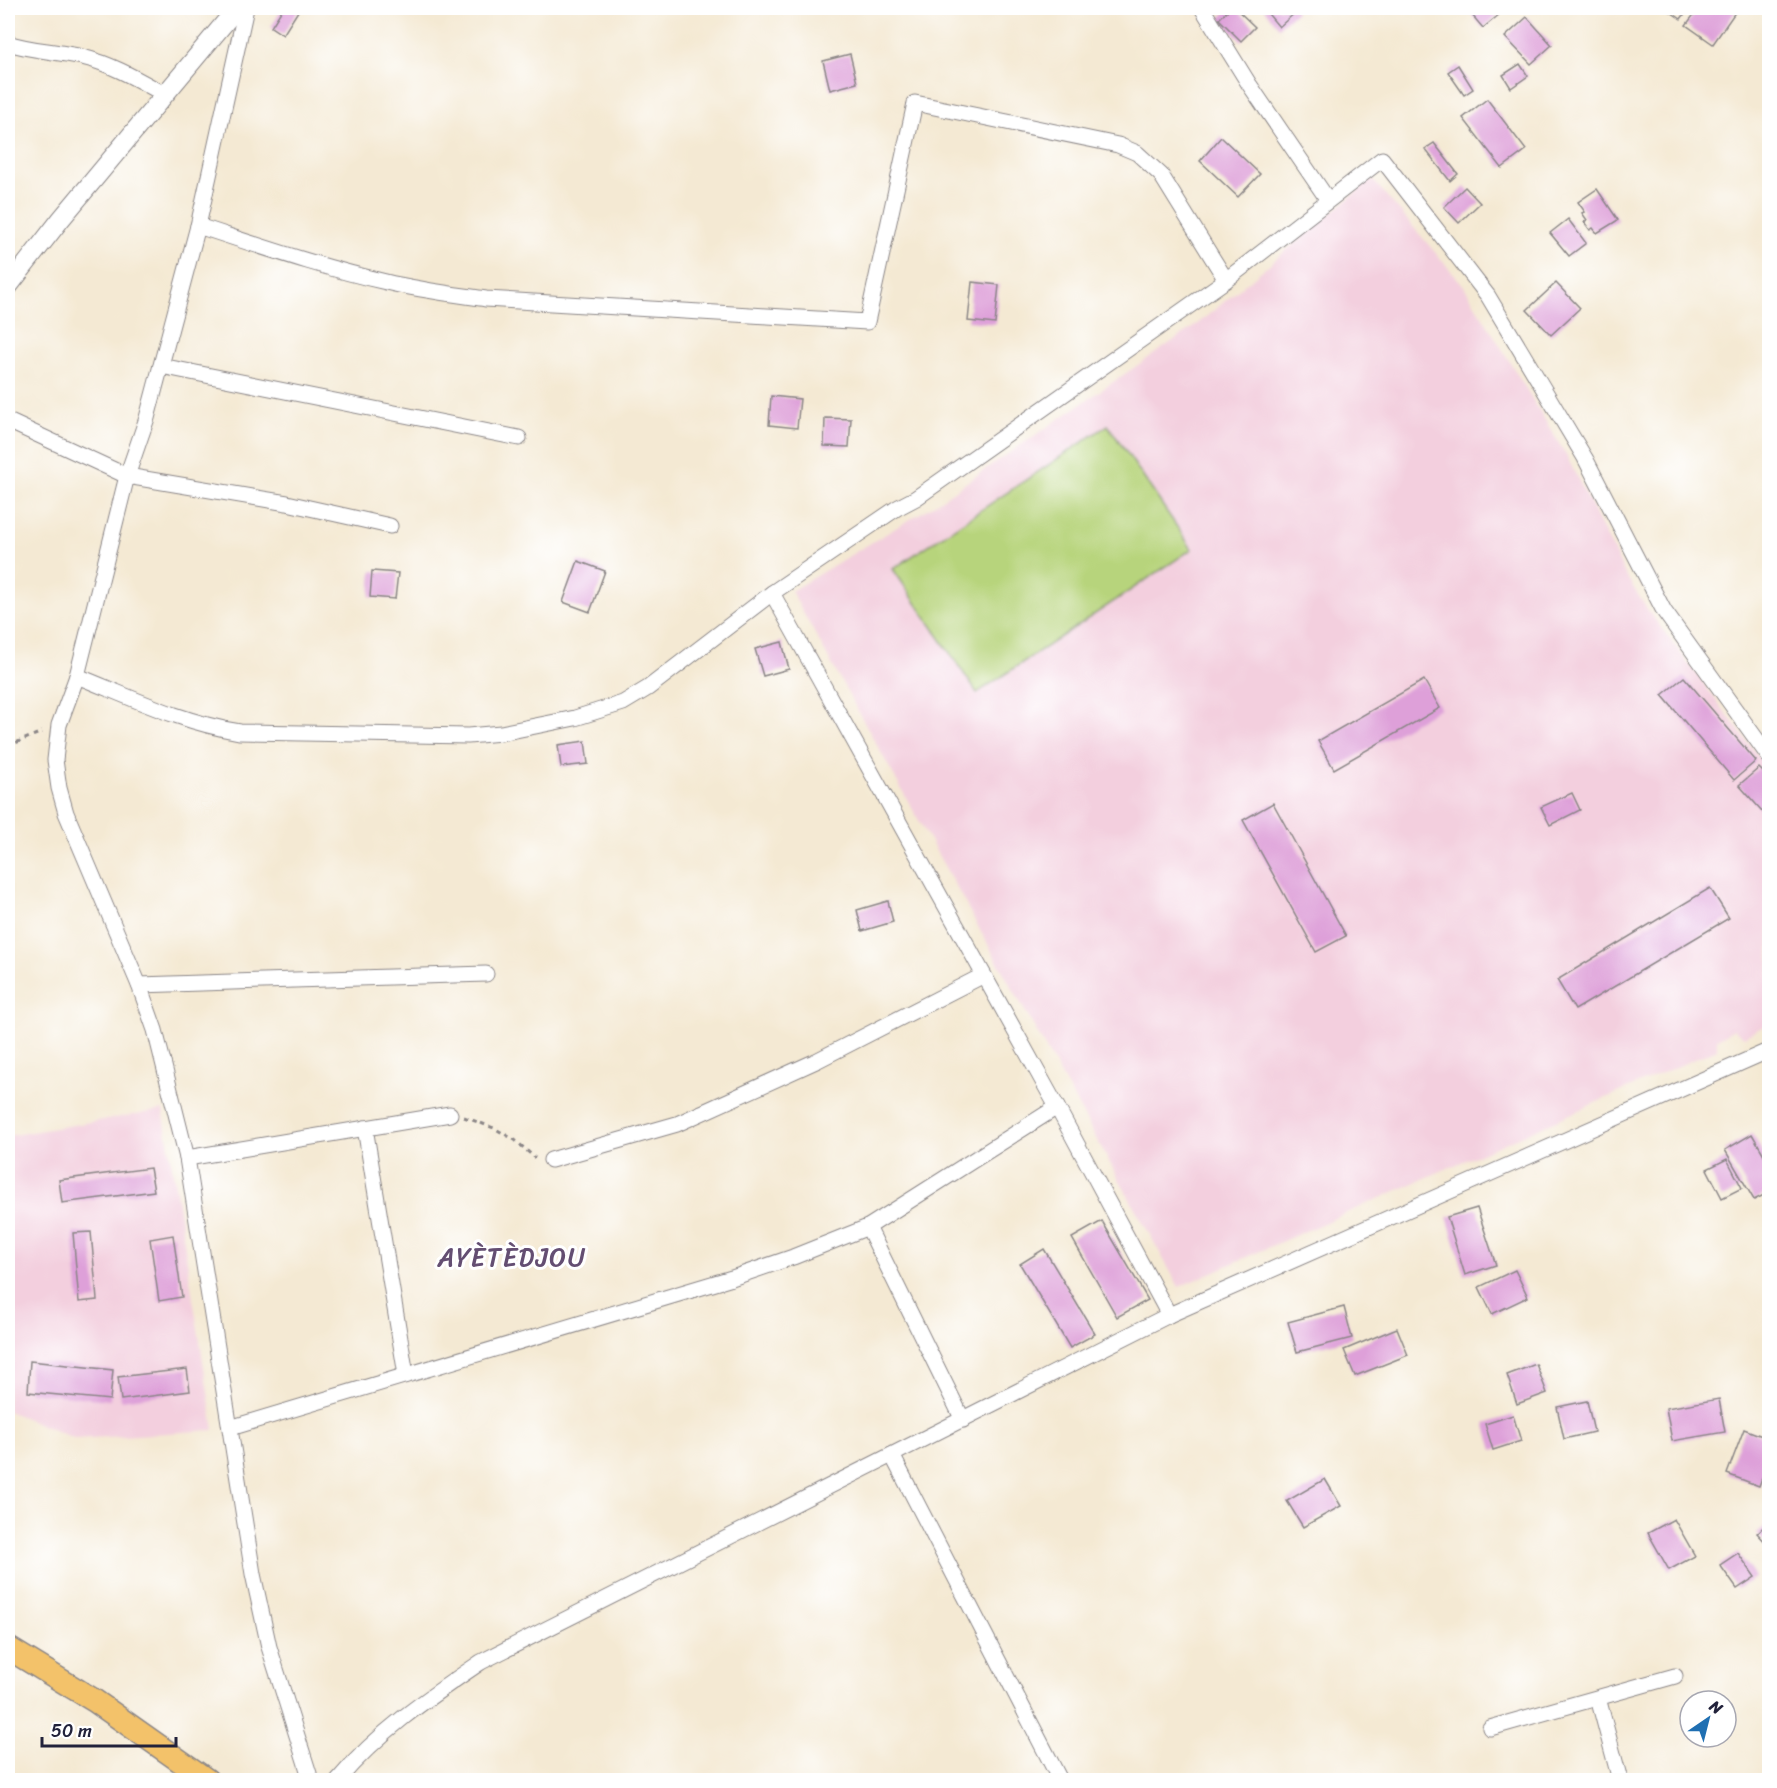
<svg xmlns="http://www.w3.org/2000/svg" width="1777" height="1788" viewBox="0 0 1777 1788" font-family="Sriracha,sans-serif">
	<rect width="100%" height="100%" fill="#fff"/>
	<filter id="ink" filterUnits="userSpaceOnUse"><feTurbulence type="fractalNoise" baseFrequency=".0167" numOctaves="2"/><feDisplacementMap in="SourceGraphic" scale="12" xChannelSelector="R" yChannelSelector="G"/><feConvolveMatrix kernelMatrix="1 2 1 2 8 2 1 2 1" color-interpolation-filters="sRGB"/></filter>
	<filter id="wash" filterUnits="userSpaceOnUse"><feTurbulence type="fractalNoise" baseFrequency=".008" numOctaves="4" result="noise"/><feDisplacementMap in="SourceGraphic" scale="24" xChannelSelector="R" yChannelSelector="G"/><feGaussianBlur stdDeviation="1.35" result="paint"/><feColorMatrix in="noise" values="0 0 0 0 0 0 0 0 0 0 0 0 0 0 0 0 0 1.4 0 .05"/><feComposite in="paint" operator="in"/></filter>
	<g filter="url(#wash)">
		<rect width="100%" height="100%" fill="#f4e9d3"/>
		<!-- built -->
		<g fill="#f3cfde">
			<path d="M1372 179 1464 286 1566 455 1625 574 1647 609 1769 770V1023L1744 1037 1734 1029 1717 1039V1049L1179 1287 791 591 929 508 1195 326Z"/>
			<path d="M163 1110 214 1430 76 1439 8 1411V1136Z"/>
		</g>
		<!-- green -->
		<path fill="#b7d47b" stroke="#6c7b5b" stroke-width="1.5" d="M1108 425 1192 549 977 693 893 569Z"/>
		<g id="blocks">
			<!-- building -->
			<g fill="#dea0d9">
				<path d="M283 8H300L283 35 271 27Z"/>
				<path d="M1230 8H1235L1255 27 1241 41 1219 19Z"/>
				<path d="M1266 8H1293L1296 12 1279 27 1264 9Z"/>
				<path d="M1466 8H1504L1506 9 1483 28Z"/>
				<path d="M1665 8H1689L1681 19Z"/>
				<path d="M1699 8H1732L1736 11 1713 44 1686 25Z"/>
				<path d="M1527 17 1552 45 1531 64 1505 37Z"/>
				<path d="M850 54 857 83 830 90 823 61Z"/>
				<path d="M1520 64 1528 76 1511 88 1503 75Z"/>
				<path d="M1458 65 1473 89 1464 95 1448 72Z"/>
				<path d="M1487 99 1526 150 1502 168 1463 118Z"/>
				<path d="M1221 137 1260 174 1238 197 1200 161Z"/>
				<path d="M1434 143 1458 174 1450 181 1425 149Z"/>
				<path d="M1465 187 1480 203 1459 223 1444 207Z"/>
				<path d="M1597 189 1618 220 1597 233 1593 228 1590 230 1584 222 1587 220 1582 213 1585 212 1578 202Z"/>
				<path d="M1568 219 1586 243 1569 256 1550 233Z"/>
				<path d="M972 282 999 285 995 324 968 321Z"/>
				<path d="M1556 283 1580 308 1551 335 1527 310Z"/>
				<path d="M771 396 800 399 797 428 769 425Z"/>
				<path d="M825 418 851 419 849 447 824 446Z"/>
				<path d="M578 561 605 571 590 612 563 602Z"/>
				<path d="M372 571 398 573 395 599 370 597Z"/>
				<path d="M782 642 789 669 763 676 755 649Z"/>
				<path d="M1684 677 1756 761 1734 780 1662 695Z"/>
				<path d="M1424 680 1440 708 1334 769 1318 741Z"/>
				<path d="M585 741 588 764 561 767 558 745Z"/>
				<path d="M1759 768 1770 779V820L1739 785Z"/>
				<path d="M1572 793 1580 810 1550 825 1541 807Z"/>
				<path d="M1273 803 1346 936 1316 952 1243 820Z"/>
				<path d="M1710 888 1729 918 1575 1010 1557 980Z"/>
				<path d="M888 901 893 922 862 931 857 910Z"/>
				<path d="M1752 1134 1770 1165V1192L1754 1200 1725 1150Z"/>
				<path d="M1727 1159 1742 1188 1722 1198 1707 1169Z"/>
				<path d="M150 1168 154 1191 62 1203 59 1180Z"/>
				<path d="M1477 1208 1496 1265 1465 1275 1447 1217Z"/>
				<path d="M1102 1221 1148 1300 1117 1317 1072 1238Z"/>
				<path d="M91 1232 97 1300 79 1302 73 1233Z"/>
				<path d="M173 1235 182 1297 159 1301 150 1239Z"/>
				<path d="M1044 1249 1095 1334 1070 1348 1020 1264Z"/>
				<path d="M1515 1270 1528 1297 1492 1314 1479 1287Z"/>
				<path d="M1344 1307 1352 1338 1297 1352 1288 1322Z"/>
				<path d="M1397 1328 1408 1355 1355 1376 1344 1350Z"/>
				<path d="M30 1361 113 1370 110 1400 28 1392Z"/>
				<path d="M1536 1364 1547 1393 1517 1404 1507 1375Z"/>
				<path d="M187 1369 190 1391 121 1400 118 1377Z"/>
				<path d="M1719 1399 1725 1432 1672 1441 1666 1408Z"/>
				<path d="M1587 1401 1594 1432 1564 1439 1557 1407Z"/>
				<path d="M1513 1415 1521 1441 1493 1450 1485 1424Z"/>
				<path d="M1744 1429 1770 1439V1457L1759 1486 1727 1474Z"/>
				<path d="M1325 1479 1341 1506 1303 1527 1287 1501Z"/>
				<path d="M1674 1519 1695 1556 1669 1570 1648 1533Z"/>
				<path d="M1770 1521V1547L1757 1533Z"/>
				<path d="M1738 1553 1755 1577 1737 1589 1720 1565Z"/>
			</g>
		</g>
	</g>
	<g filter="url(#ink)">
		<use href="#blocks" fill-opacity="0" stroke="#8b8687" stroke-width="1.5"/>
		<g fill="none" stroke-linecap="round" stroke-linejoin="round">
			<defs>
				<g id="minor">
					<path d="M246 8 198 226 147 418 127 476 77 676 59 725 55 760 59 788 66 813 139 985 155 1030 187 1158 253 1574 269 1647 311 1780"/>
					<path d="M1202 8 1249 84 1328 200"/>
					<path d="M8 43C32 51 57 51 82 57 112 64 137 79 164 94"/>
					<path d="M198 226C260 246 323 268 386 282 419 290 452 294 486 299L867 322 915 103 1118 145 1137 153 1161 175 1226 280"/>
					<path d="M161 366 519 438"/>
					<path d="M8 421 127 476 287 503 390 526"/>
					<path d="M772 593 1057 1107 1169 1315"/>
					<path d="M77 676C130 697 183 723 240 732L468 736 501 733 575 718 623 703 648 688 772 593 897 508 916 498 1226 280 1382 159 1488 296 1585 458 1664 611 1770 758"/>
					<path d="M139 985 486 974"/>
					<path d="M365 1128 406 1375"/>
					<path d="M187 1158 450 1114"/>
					<path d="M551 1160 677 1124 816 1061 982 976"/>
					<path d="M868 1227 963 1420"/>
					<path d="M230 1428 732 1278 793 1257 868 1227 1057 1107"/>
					<path d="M892 1455 1060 1780"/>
					<path d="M1598 1698 1620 1780"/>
					<path d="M1490 1728 1675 1676"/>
					<path d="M338 1780C379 1731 428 1698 481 1662L1169 1315 1770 1050"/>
				</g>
				<path id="tertiary" d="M8 287 61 219 237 8"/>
				<path id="primary" d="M8 1648 95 1701 207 1780"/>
			</defs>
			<!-- minor casing -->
			<use href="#minor" stroke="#8b8687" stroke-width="17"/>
			<!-- tertiary casing -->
			<use href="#tertiary" stroke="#8b8687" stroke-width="20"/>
			<!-- primary casing -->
			<use href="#primary" stroke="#8b8687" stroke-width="25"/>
			<!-- path -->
			<g stroke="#8b8687" stroke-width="3" stroke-dasharray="4.5 4.5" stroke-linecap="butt">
				<path d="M8 746 42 732"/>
				<path d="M464 1117 494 1128 515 1140 535 1158"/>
			</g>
			<!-- minor -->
			<use href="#minor" stroke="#fff" stroke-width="15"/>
			<!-- tertiary -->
			<use href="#tertiary" stroke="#fff" stroke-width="18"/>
			<!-- primary -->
			<use href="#primary" stroke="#f3c26a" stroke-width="22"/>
		</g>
	</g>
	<g text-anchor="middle" stroke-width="6" stroke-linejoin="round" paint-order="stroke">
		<!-- quarter labels -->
		<g font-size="26" letter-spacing="1.5" fill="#644e72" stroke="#fff">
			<text x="512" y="1266">AYÈTÈDJOU</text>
		</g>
	</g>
	<!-- margin -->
	<rect width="1777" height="1788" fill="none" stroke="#fff" stroke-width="30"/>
	<!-- north arrow -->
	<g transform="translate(1708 1719) rotate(35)"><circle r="28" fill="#ffffff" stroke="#a7a7b1" stroke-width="1.5"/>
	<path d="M0-4.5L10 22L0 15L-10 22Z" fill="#1f6fb2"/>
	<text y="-9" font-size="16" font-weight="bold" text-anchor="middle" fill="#22223b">N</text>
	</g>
	<!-- scale -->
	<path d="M42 1737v9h134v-9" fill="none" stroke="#22223b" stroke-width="3"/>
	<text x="51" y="1737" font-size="18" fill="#22223b" stroke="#ffffff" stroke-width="4.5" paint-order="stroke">50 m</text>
</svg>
